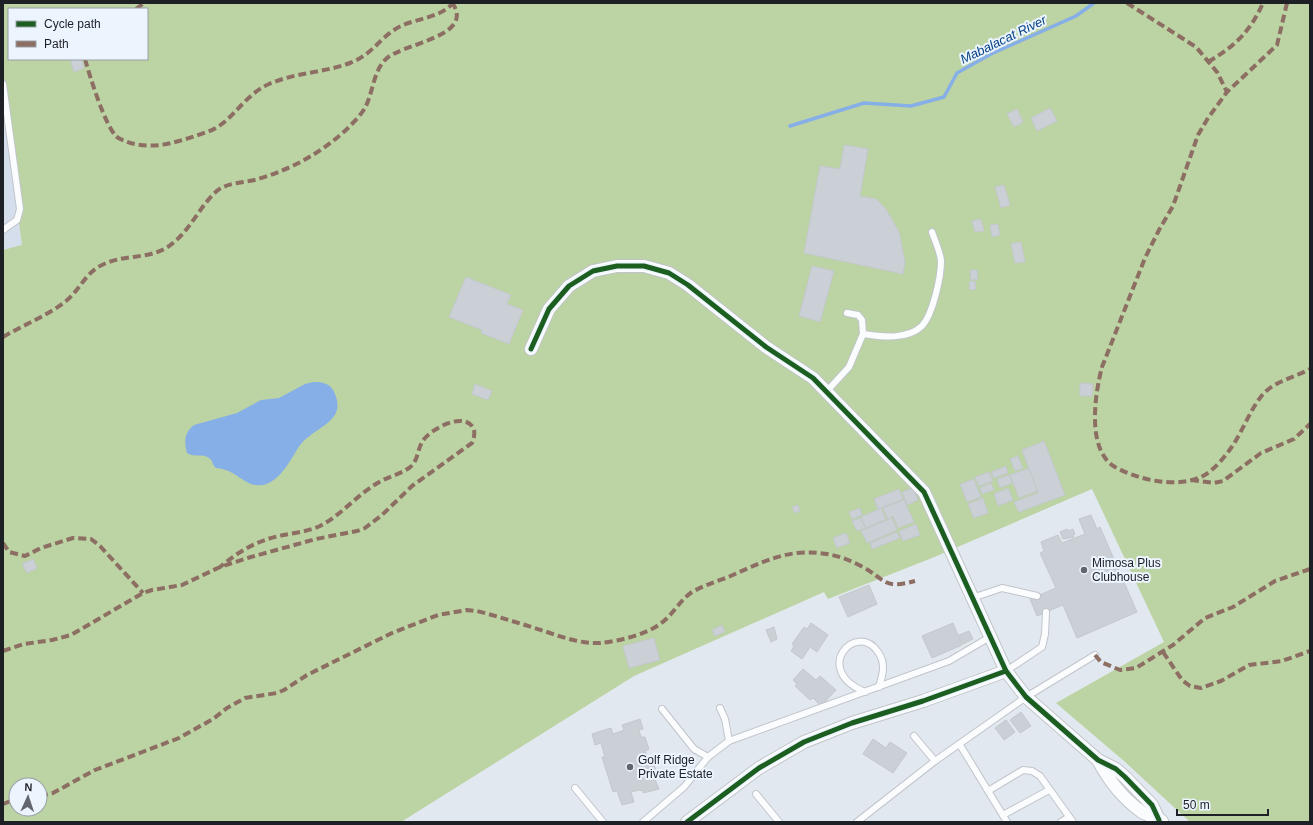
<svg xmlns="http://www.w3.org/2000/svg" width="1313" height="825" viewBox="0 0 1313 825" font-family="Helvetica,sans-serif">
	<rect width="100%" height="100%" fill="#e2e8ef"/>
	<!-- built -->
	<path fill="#d4deec" d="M3 110 22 246 3 250Z"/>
	<!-- green -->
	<path fill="#bcd3a3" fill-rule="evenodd" d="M3 3H1310V822H1190L1124 761 1056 703 1164 642 1092 489 932 558 828 599 824 592 634 676 401 822H3V250L22 245 3 110ZM9 9H147V59H9ZM16 785H40V809H16Z"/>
	<!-- water -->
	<path fill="#86afe7" d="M313 382C323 382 331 383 335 394 347 424 312 426 298 448 290 461 279 482 263 485 244 488 237 469 216 468 212 465 213 460 209 458 202 453 195 458 187 453 184 441 184 433 194 425L237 413 261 400 279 398 305 384Z"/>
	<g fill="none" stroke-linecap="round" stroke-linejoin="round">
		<!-- stream -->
		<path stroke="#86afe7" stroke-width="3.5" d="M790 126 864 103 911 106 944 97 957 73 991 54 1076 16 1094 3"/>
	</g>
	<!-- building -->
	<g fill="#cbd0d6" stroke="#c3c8cd">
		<path d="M70 59H81L84 68 74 72Z"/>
		<path d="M1050 108 1057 121 1037 131 1031 118Z"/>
		<path d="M1017 109 1023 122 1014 127 1007 114Z"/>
		<path d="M844 145 868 149 860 196 876 199 886 209 899 232 905 262 903 274 804 253 820 166 840 169Z"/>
		<path d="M1004 185 1010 205 1001 208 995 187Z"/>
		<path d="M981 219 984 231 975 232 972 221Z"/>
		<path d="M998 224 1000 235 992 237 990 225Z"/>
		<path d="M1021 242 1025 262 1015 263 1011 244Z"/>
		<path d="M812 266 834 271 820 322 799 316Z"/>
		<path d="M970 270H977L978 279 971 280Z"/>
		<path d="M466 277 511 295 507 304 523 310 509 344 481 333 482 330 449 317Z"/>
		<path d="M975 281 976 289 970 290 969 282Z"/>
		<path d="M1080 383 1093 384 1092 396H1080Z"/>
		<path d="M475 384 492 391 488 400 472 394Z"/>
		<path d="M1044 441 1065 495 1019 512 1014 502 1038 493 1022 450Z"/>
		<path d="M1018 456 1023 468 1015 471 1010 459Z"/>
		<path d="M1006 466 1008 473 994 478 991 472Z"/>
		<path d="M1029 468 1037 491 1019 498 1010 475Z"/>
		<path d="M989 472 993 481 979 486 975 477Z"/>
		<path d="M1009 475 1012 483 1000 488 997 479Z"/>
		<path d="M974 479 981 497 967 502 960 484Z"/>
		<path d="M991 483 994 490 982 494 980 488Z"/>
		<path d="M913 488 918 500 907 505 902 492Z"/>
		<path d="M1008 488 1013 500 998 506 994 494Z"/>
		<path d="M899 489 903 499 878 509 874 499Z"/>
		<path d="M983 498 988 513 974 518 968 504Z"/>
		<path d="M904 500 914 522 898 528 893 516 888 519 883 508Z"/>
		<path d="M798 505 800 511 795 513 792 507Z"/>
		<path d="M860 508 862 515 852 519 849 512Z"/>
		<path d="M881 508 886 519 866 528 861 517Z"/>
		<path d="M1091 515 1097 529 1100 527 1137 612 1077 638 1063 605 1037 616 1030 599 1056 588 1040 553 1044 551 1041 542 1058 535 1062 543 1085 534 1079 519Z"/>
		<path d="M860 518 865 528 857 531 852 521Z"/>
		<path d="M892 518 897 530 867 543 861 531Z"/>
		<path d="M916 524 920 535 903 541 899 531Z"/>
		<path d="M1067 529 1068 531 1073 529 1075 534 1073 535 1074 537 1063 539 1060 532Z"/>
		<path d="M897 532 900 538 872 549 870 543Z"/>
		<path d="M846 533 850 543 837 548 833 538Z"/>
		<path d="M33 559 37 568 27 573 22 564Z"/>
		<path d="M869 585 877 604 848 617 839 597Z"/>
		<path d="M811 623 828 635 817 652 810 647 802 659 791 651 794 646 792 644 804 627 807 629Z"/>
		<path d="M953 623 962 645 932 658 922 636Z"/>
		<path d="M722 625 725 632 715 636 712 630Z"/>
		<path d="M774 627 777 639 771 642 766 630Z"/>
		<path d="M969 631 973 639 963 644 959 635Z"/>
		<path d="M654 638 660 660 629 668 623 646Z"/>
		<path d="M803 669 816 680 820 676 836 690 821 706 813 698 810 700 795 686 797 684 793 680Z"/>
		<path d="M1021 712 1031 726 1020 733 1010 720Z"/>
		<path d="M640 719 643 729 639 730 641 737H645L649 749 645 751 649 761 652 760 657 773 653 774 659 789 643 793V791L639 790 631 792 634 802 622 805 617 791 613 792 602 757H605L601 743 595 745 592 734 611 728 613 734 624 730 622 725Z"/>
		<path d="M1006 720 1015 732 1004 740 995 728Z"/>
		<path d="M873 739 886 748 890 742 907 753 893 773 863 754Z"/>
	</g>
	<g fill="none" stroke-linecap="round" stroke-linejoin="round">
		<defs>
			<g id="lane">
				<path d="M3 84 20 209 17 220 3 230"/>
				<path d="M863 334C882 337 907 340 922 326 933 314 941 277 941 261 940 251 935 241 932 232"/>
				<path d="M827 391 849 367 863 334 862 320 858 315 847 313"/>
				<path d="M972 598 1002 588 1037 596"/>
				<path d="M1006 671 1042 647 1045 634 1046 612"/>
				<path d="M865 692C811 670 856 620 878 652 886 663 883 674 879 687"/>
				<path d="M720 708 725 719 729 741"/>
				<path d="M662 709 694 749 708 757"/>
				<path d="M914 736 935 761"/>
				<path d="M960 745 1007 822"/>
				<path d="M575 788 603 822"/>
				<path d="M988 791 1023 770 1032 771 1040 776 1073 822"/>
				<path d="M756 794 779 822"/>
				<path d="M1003 815 1049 790"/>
				<path d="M643 822 684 787 708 757 729 741 949 661 990 637"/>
				<path d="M857 822 935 761 1026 697 1095 655"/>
				<path d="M1061 822 1069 817"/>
			</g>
			<g id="street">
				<path d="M531 349 549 309 569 286 593 271 617 266H644L669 273 688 285 766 347 813 378 924 492 1006 671 1026 697 1098 760 1116 769 1125 777 1152 805 1159 820"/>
				<path d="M1098 760C1109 781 1122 798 1142 812 1148 816 1156 817 1162 821"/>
				<path d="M687 822 759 768 804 742 852 723 923 701 1006 671"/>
			</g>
		</defs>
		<!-- lane casing -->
		<use href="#lane" stroke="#c1c5cb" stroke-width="8"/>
		<!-- street casing -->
		<use href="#street" stroke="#c1c5cb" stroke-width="14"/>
		<!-- lane -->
		<use href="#lane" stroke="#fbfcfd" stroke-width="6"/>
		<!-- street -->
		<use href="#street" stroke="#fbfcfd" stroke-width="12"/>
		<!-- quiet -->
		<g stroke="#8d6e63" stroke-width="4" stroke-dasharray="8 4" stroke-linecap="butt">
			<path d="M1127 3 1196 47 1217 72 1227 92"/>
			<path d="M1287 3 1277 45 1227 92 1208 118 1198 135 1173 206 1159 230 1145 258 1102 367C1095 394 1086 450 1115 467 1139 480 1177 489 1203 476 1214 470 1224 458 1231 448 1243 431 1250 409 1264 393 1276 381 1295 377 1310 369"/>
			<path d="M136 9 144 3"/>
			<path d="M85 59C90 77 104 122 115 135 117 138 122 140 125 141 153 152 180 141 207 132 233 123 242 96 269 84 297 72 323 73 350 63 374 54 380 36 401 26 418 18 440 18 453 3"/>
			<path d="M1208 62C1235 46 1250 32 1263 3"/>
			<path d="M3 337C23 325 47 316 66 301 80 290 85 273 102 265 125 253 152 261 173 243 191 229 201 204 218 190 229 182 245 183 258 179 292 169 321 153 347 129 354 122 362 114 366 106 373 91 374 70 386 59 403 43 474 37 453 4"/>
			<path d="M1191 480 1214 483 1223 481 1261 453 1294 439 1310 424"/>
			<path d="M3 543 9 552 25 556 41 548 73 538 91 539 100 546 143 593"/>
			<path d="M3 651 24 644 52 640 71 635 143 593 152 590 182 585 220 567 251 557 316 539 357 531 365 528 382 515 412 486 472 443C474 438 476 431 472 426 461 412 429 430 422 442 417 451 418 462 409 468 399 475 386 477 376 484 356 496 340 516 320 526 307 532 292 533 279 536 256 541 238 552 220 567"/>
			<path d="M1163 652 1182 680 1190 686 1201 688 1221 681 1249 665 1282 661 1310 651"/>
			<path d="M1095 655 1101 662 1120 670 1136 668 1173 645 1205 618 1233 607 1275 581 1310 569"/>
			<path d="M40 796 53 793 95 770 179 738 213 719 227 708 245 698 277 693 284 690 307 675 392 633 438 615 467 610 477 611C500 617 522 624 544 631 562 637 581 644 600 643 619 641 645 635 660 624 673 615 679 601 692 592 703 586 714 582 726 578 749 568 772 556 797 553 821 551 840 555 861 566 886 579 882 590 915 581"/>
			<path d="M3 804 16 799"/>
		</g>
		<defs>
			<g id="cycleway">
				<path d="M531 349 549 309 569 286 593 271 617 266H644L669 273 688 285 766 347 813 378 924 492 1006 671 1026 697 1098 760 1116 769 1125 777 1152 805 1159 820"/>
				<path d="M687 822 759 768 804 742 852 723 923 701 1006 671"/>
			</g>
		</defs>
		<!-- cycleway casing -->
		<use href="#cycleway" stroke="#ecf4fe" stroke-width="8"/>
		<!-- cycleway -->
		<use href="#cycleway" stroke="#1b5e20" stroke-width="5"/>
	</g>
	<!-- markers -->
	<g fill="#62666c" stroke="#ecf4fe" stroke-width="1.5">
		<circle cx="1084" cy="570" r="4"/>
		<circle cx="630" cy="767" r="4"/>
	</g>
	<g text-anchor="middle" stroke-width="4" stroke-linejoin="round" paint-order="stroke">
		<!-- poi labels -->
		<g font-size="12" fill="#1d2025" stroke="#ecf4fe" text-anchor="start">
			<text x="1092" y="567">Mimosa Plus<tspan x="1092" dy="14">Clubhouse</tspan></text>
			<text x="638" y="764">Golf Ridge<tspan x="638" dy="14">Private Estate</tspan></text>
		</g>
		<!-- water labels -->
		<g font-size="13" font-style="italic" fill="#074285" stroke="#ecf4fe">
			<text transform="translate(1003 39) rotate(-26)" y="5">Mabalacat River</text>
		</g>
	</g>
	<!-- border -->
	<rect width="1313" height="825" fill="none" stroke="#1d2025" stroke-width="8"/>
	<!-- legend -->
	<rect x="8" y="8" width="140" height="52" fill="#ecf4fe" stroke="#999fa7"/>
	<rect x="16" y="21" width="20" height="6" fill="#1b5e20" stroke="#999fa7"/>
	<text x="44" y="28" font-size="12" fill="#1d2025">Cycle path</text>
	<rect x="16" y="41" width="20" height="6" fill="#8d6e63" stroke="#999fa7"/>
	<text x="44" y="48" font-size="12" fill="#1d2025">Path</text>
	<!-- north arrow -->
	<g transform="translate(28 797) rotate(3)"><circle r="19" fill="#ecf4fe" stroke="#999fa7"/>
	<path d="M0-3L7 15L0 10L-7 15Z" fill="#62666c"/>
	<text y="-6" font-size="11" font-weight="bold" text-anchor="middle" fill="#1d2025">N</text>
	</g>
	<!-- scale -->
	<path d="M1177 809v6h91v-6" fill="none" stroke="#1d2025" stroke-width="2"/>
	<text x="1183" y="809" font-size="12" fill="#1d2025" stroke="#ecf4fe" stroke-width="3" paint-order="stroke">50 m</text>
</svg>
